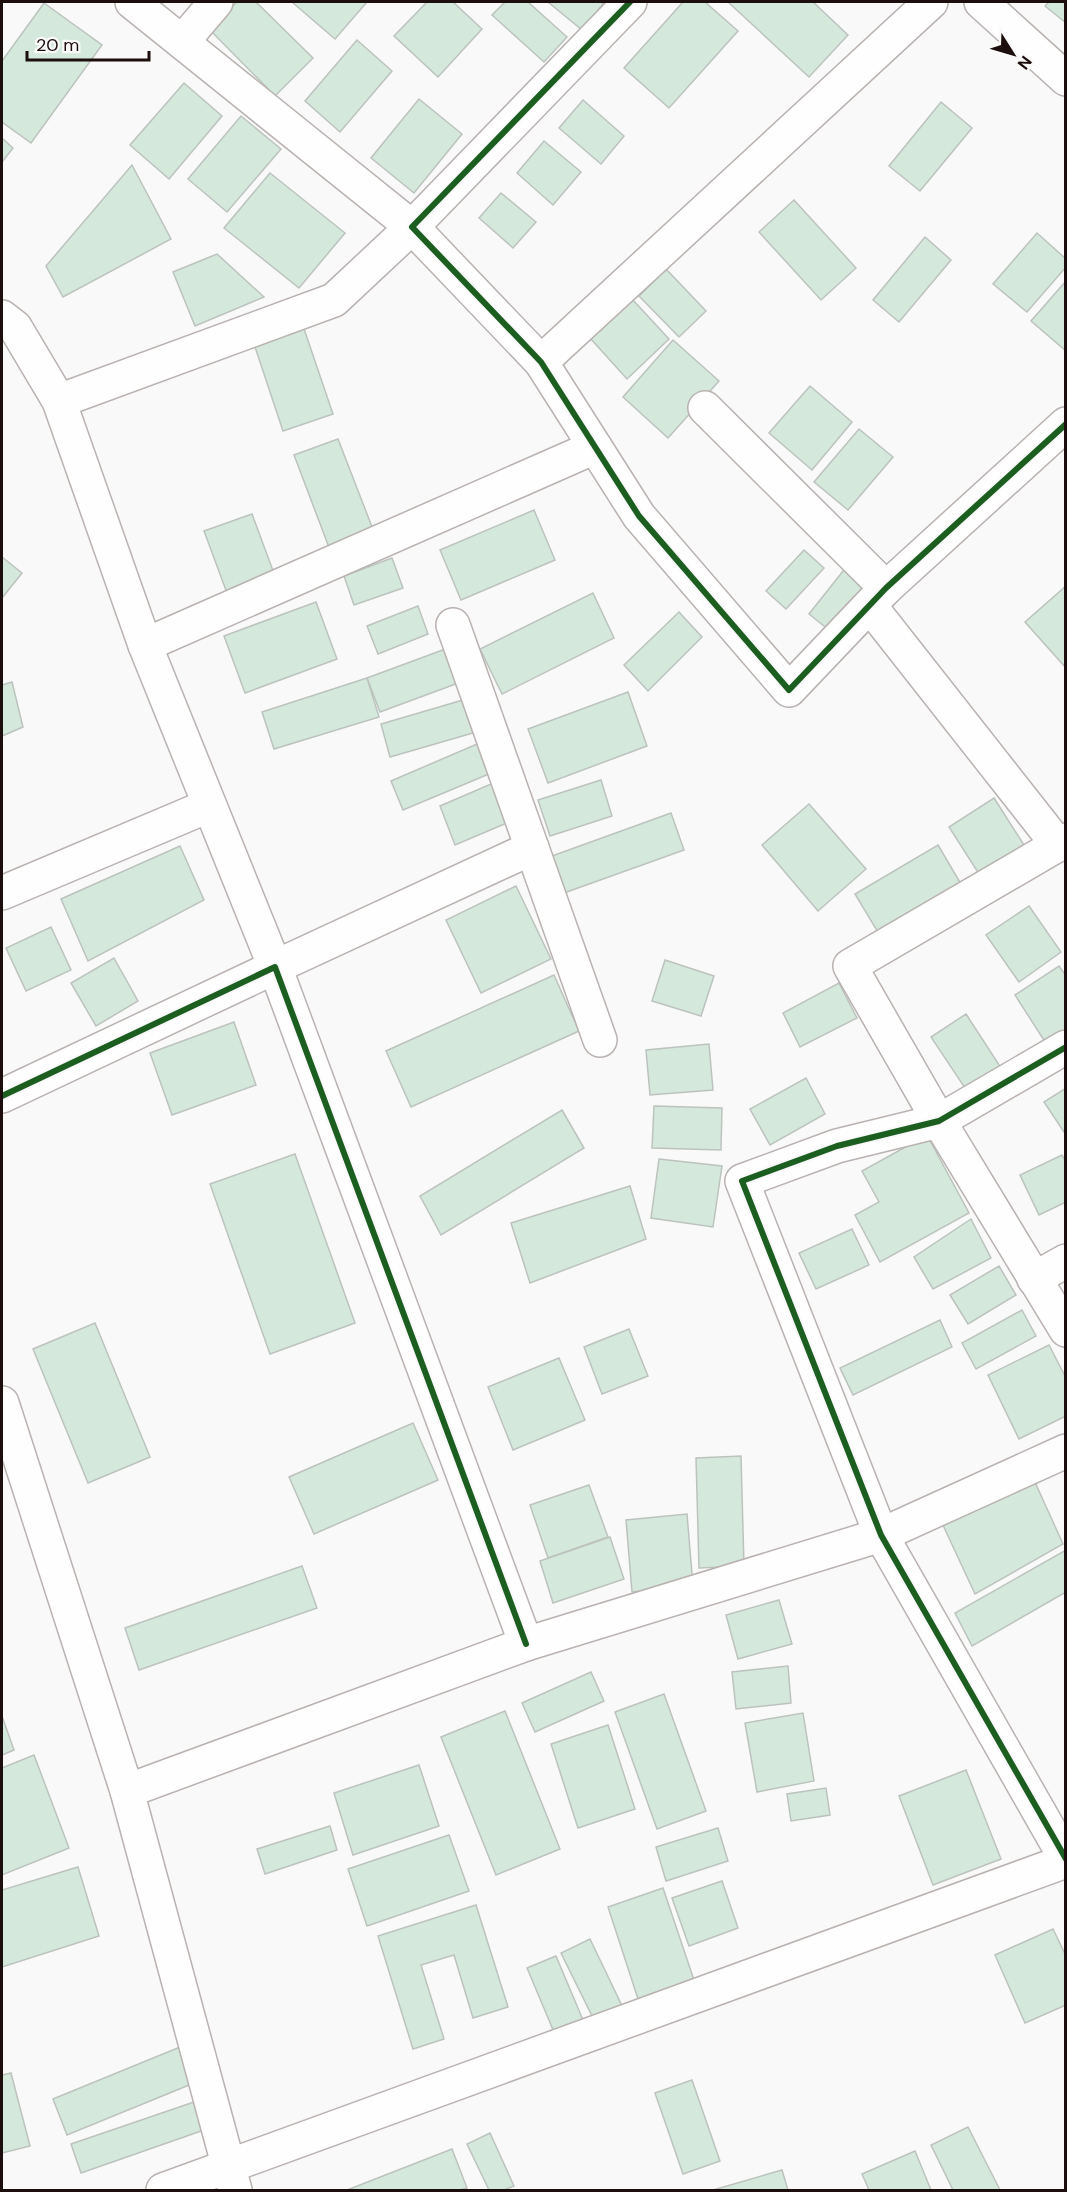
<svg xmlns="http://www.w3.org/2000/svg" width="1067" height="2192" viewBox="0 0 1067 2192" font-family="'DM Sans',sans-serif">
	<rect width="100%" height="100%" fill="#f9f9f9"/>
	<!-- building -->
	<g fill="#d5e8dc" stroke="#bcc3bf" stroke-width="1.5">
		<path d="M237 2H256L313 58 275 96 209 29Z"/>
		<path d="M292 2H367L335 39Z"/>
		<path d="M427 2H453L482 29 438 77 394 36Z"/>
		<path d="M505 2H528L567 37 544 62 492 15Z"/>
		<path d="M548 2H601L603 4 582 30Z"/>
		<path d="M683 2H705L738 31 669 108 624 68Z"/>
		<path d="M728 2H813L848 35 809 77Z"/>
		<path d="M1049 2H1066V23L1045 6Z"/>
		<path d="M44 3 102 45 31 143 2 122V61Z"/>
		<path d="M357 40 392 71 340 132 305 101Z"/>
		<path d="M184 83 222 116 169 179 130 145Z"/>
		<path d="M419 99 462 134 414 193 371 158Z"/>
		<path d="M583 100 624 136 601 164 559 128Z"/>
		<path d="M941 102 972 128 920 191 889 166Z"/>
		<path d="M241 116 281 149 227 212 188 179Z"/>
		<path d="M2 138 13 148 2 162Z"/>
		<path d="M544 141 581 172 553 205 517 173Z"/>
		<path d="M132 165 171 239 63 297 46 266Z"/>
		<path d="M270 173 345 233 299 288 224 228Z"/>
		<path d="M501 193 536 222 513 248 479 218Z"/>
		<path d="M794 200 856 268 821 300 759 232Z"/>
		<path d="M1037 233 1066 259V267L1027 312 993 284Z"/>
		<path d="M925 237 951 260 899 322 873 300Z"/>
		<path d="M217 254 264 297 195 326 173 272Z"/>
		<path d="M666 269 706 311 679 337 639 296Z"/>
		<path d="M1066 281V351L1031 321Z"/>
		<path d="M632 299 669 339 627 379 590 338Z"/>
		<path d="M301 320 333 414 283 431 254 344Z"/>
		<path d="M673 340 719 381 668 438 623 397Z"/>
		<path d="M810 386 852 422 812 470 769 433Z"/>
		<path d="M859 429 893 457 848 510 814 482Z"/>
		<path d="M338 439 374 532 330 550 294 455Z"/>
		<path d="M534 510 555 560 461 600 440 550Z"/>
		<path d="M252 514 275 576 227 593 204 531Z"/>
		<path d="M804 550 824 568 786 609 766 591Z"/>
		<path d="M2 557 22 573 2 598Z"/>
		<path d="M392 558 403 588 354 605 344 576Z"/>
		<path d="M847 566 867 582 829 630 809 614Z"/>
		<path d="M1066 586V668L1025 622Z"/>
		<path d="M593 593 614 638 502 694 480 649Z"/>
		<path d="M316 602 337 659 245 693 224 636Z"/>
		<path d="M418 606 428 634 378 654 367 626Z"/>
		<path d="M679 612 702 637 648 691 624 665Z"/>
		<path d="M448 648 461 682 380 712 367 678Z"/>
		<path d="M367 678 379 717 274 749 262 712Z"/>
		<path d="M12 682 23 727 2 736V685Z"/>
		<path d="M628 692 647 746 548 783 528 729Z"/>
		<path d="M463 700 473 733 390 757 381 724Z"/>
		<path d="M484 741 496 771 403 810 391 781Z"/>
		<path d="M505 778 521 817 455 845 440 806Z"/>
		<path d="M601 780 612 816 550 836 538 800Z"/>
		<path d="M994 798 1024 845 979 874 949 827Z"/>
		<path d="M809 804 866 869 818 911 762 845Z"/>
		<path d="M671 813 684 850 564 893 552 856Z"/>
		<path d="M938 845 961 884 879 934 855 894Z"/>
		<path d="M180 846 204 900 88 961 61 899Z"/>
		<path d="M516 886 551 959 481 993 446 920Z"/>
		<path d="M1029 906 1061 952 1019 982 986 935Z"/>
		<path d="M51 927 71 970 26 991 6 948Z"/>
		<path d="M114 958 138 1001 96 1026 71 983Z"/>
		<path d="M665 960 714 976 701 1016 652 1001Z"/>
		<path d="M1059 966 1066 976V1033L1047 1045 1015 995Z"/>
		<path d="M554 975 579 1031 411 1107 386 1051Z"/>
		<path d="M839 983 857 1018 800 1047 783 1013Z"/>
		<path d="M966 1014 1005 1074 971 1097 931 1037Z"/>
		<path d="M234 1022 256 1085 172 1115 150 1053Z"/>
		<path d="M709 1044 713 1090 650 1095 646 1050Z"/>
		<path d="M806 1078 825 1114 770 1145 750 1109Z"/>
		<path d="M1066 1088V1135L1044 1102Z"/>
		<path d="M654 1106 722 1108 721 1150 652 1148Z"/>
		<path d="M562 1110 584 1148 441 1235 420 1196Z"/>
		<path d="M927 1135 969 1213 880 1262 855 1215 879 1202 862 1171Z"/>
		<path d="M295 1154 355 1323 270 1354 210 1184Z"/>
		<path d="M1062 1155 1066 1162V1202L1039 1215 1020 1175Z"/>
		<path d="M659 1159 722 1166 713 1227 651 1218Z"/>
		<path d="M630 1186 646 1239 530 1283 511 1223Z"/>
		<path d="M971 1219 991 1258 933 1289 914 1257Z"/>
		<path d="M852 1229 869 1265 816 1289 799 1253Z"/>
		<path d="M999 1266 1016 1295 968 1324 950 1295Z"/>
		<path d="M1022 1310 1036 1336 976 1369 962 1343Z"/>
		<path d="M940 1320 952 1347 853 1395 840 1368Z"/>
		<path d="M95 1323 150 1457 88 1483 33 1349Z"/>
		<path d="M629 1329 648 1376 602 1394 584 1347Z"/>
		<path d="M1049 1345 1066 1378V1416L1019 1439 988 1375Z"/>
		<path d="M559 1358 585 1420 513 1450 488 1387Z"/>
		<path d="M413 1423 438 1480 314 1534 289 1477Z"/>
		<path d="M741 1456 744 1566 699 1568 696 1458Z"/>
		<path d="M1034 1480 1063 1544 975 1594 942 1523Z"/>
		<path d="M589 1485 608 1537 548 1558 530 1505Z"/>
		<path d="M687 1514 693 1586 632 1592 626 1520Z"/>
		<path d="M610 1537 624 1579 553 1603 540 1561Z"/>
		<path d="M1066 1550V1592L972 1646 955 1613Z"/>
		<path d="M302 1566 317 1608 139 1670 125 1628Z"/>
		<path d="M779 1600 792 1644 738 1659 726 1615Z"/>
		<path d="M788 1666 791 1703 736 1709 732 1672Z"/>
		<path d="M591 1672 604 1701 535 1732 522 1703Z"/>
		<path d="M664 1694 706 1811 657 1829 615 1712Z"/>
		<path d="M505 1711 560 1849 496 1875 441 1737Z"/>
		<path d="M803 1713 814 1781 757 1792 745 1723Z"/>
		<path d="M2 1716 14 1750 2 1755Z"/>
		<path d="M608 1725 635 1809 578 1828 551 1744Z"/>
		<path d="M34 1755 69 1848 2 1875V1768Z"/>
		<path d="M419 1765 439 1826 353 1855 334 1793Z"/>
		<path d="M966 1770 1001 1859 933 1885 899 1796Z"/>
		<path d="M826 1788 830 1815 791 1821 787 1794Z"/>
		<path d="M330 1826 337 1850 265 1874 257 1849Z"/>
		<path d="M718 1828 728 1861 666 1881 656 1847Z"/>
		<path d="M449 1835 469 1891 367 1926 348 1869Z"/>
		<path d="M78 1867 99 1936 2 1967V1890Z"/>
		<path d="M722 1881 738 1928 689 1946 672 1898Z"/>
		<path d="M663 1888 697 1989 641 2008 608 1907Z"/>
		<path d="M476 1905 508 2007 473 2018 454 1955 421 1965 444 2039 413 2049 378 1936Z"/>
		<path d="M1053 1929 1066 1956V2005L1025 2023 995 1955Z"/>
		<path d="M590 1939 624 2010 596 2024 561 1953Z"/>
		<path d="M556 1956 583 2020 554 2032 527 1968Z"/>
		<path d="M180 2047 194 2083 67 2135 53 2099Z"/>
		<path d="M11 2073 30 2146 2 2153V2075Z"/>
		<path d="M692 2080 720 2161 683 2174 655 2093Z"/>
		<path d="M194 2102 204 2130 81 2173 71 2144Z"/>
		<path d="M968 2127 1000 2190H953L931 2145Z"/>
		<path d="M490 2133 514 2186 504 2190H489L467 2144Z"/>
		<path d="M452 2149 467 2188 460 2190H347Z"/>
		<path d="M915 2151 931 2190H869L862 2174Z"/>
		<path d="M782 2170 788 2190H713Z"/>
	</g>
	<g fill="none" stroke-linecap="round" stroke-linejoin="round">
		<defs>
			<g id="street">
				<path d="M630 2 412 227 541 362 639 516 789 690 886 588 1066 424"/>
				<path d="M981 2 1066 79"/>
				<path d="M182 42 216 2"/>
				<path d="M2 317 15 327 59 401 145 645 275 967 532 848"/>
				<path d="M541 362 931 2"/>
				<path d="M59 401 334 300 412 227 132 2"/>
				<path d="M705 408 886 588"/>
				<path d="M870 606 1058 845"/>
				<path d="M453 625 600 1040"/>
				<path d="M145 645 595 447"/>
				<path d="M1066 840 850 966 939 1121 1066 1330"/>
				<path d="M2 893 208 806"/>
				<path d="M1066 1047 939 1121 837 1146 742 1181 881 1535 1066 1859"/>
				<path d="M2 1096 275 967 526 1644"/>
				<path d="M1034 1279 1066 1261"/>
				<path d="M2 1403 127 1791 235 2190"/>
				<path d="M127 1791 526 1644 881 1535 1066 1451"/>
				<path d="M163 2190 1066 1861"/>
			</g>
		</defs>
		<!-- street casing -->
		<use href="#street" stroke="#b9b2b0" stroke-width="36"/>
		<!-- street -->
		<use href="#street" stroke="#fefefe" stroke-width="33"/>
		<defs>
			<g id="cycleway">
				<path d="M630 2 412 227 541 362 639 516 789 690 886 588 1066 424"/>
				<path d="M1066 1047 939 1121 837 1146 742 1181 881 1535 1066 1859"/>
				<path d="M2 1096 275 967 526 1644"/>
			</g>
		</defs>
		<!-- cycleway casing -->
		<use href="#cycleway" stroke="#f9f9f9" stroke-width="10"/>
		<!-- cycleway -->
		<use href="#cycleway" stroke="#1b5e20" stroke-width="6"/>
	</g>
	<!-- border -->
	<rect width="1067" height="2192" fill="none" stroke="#1c0e0c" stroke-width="6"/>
	<!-- north arrow -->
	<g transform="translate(1013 54) rotate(127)" stroke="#f9f9f9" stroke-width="4.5" paint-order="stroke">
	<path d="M0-4.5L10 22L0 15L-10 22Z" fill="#1c0e0c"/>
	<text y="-9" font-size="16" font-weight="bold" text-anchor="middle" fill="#1c0e0c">N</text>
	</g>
	<!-- scale -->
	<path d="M27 51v9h122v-9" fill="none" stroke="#1c0e0c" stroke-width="3"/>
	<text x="36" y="51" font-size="18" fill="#1c0e0c" stroke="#f9f9f9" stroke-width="4.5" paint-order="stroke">20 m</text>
</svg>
